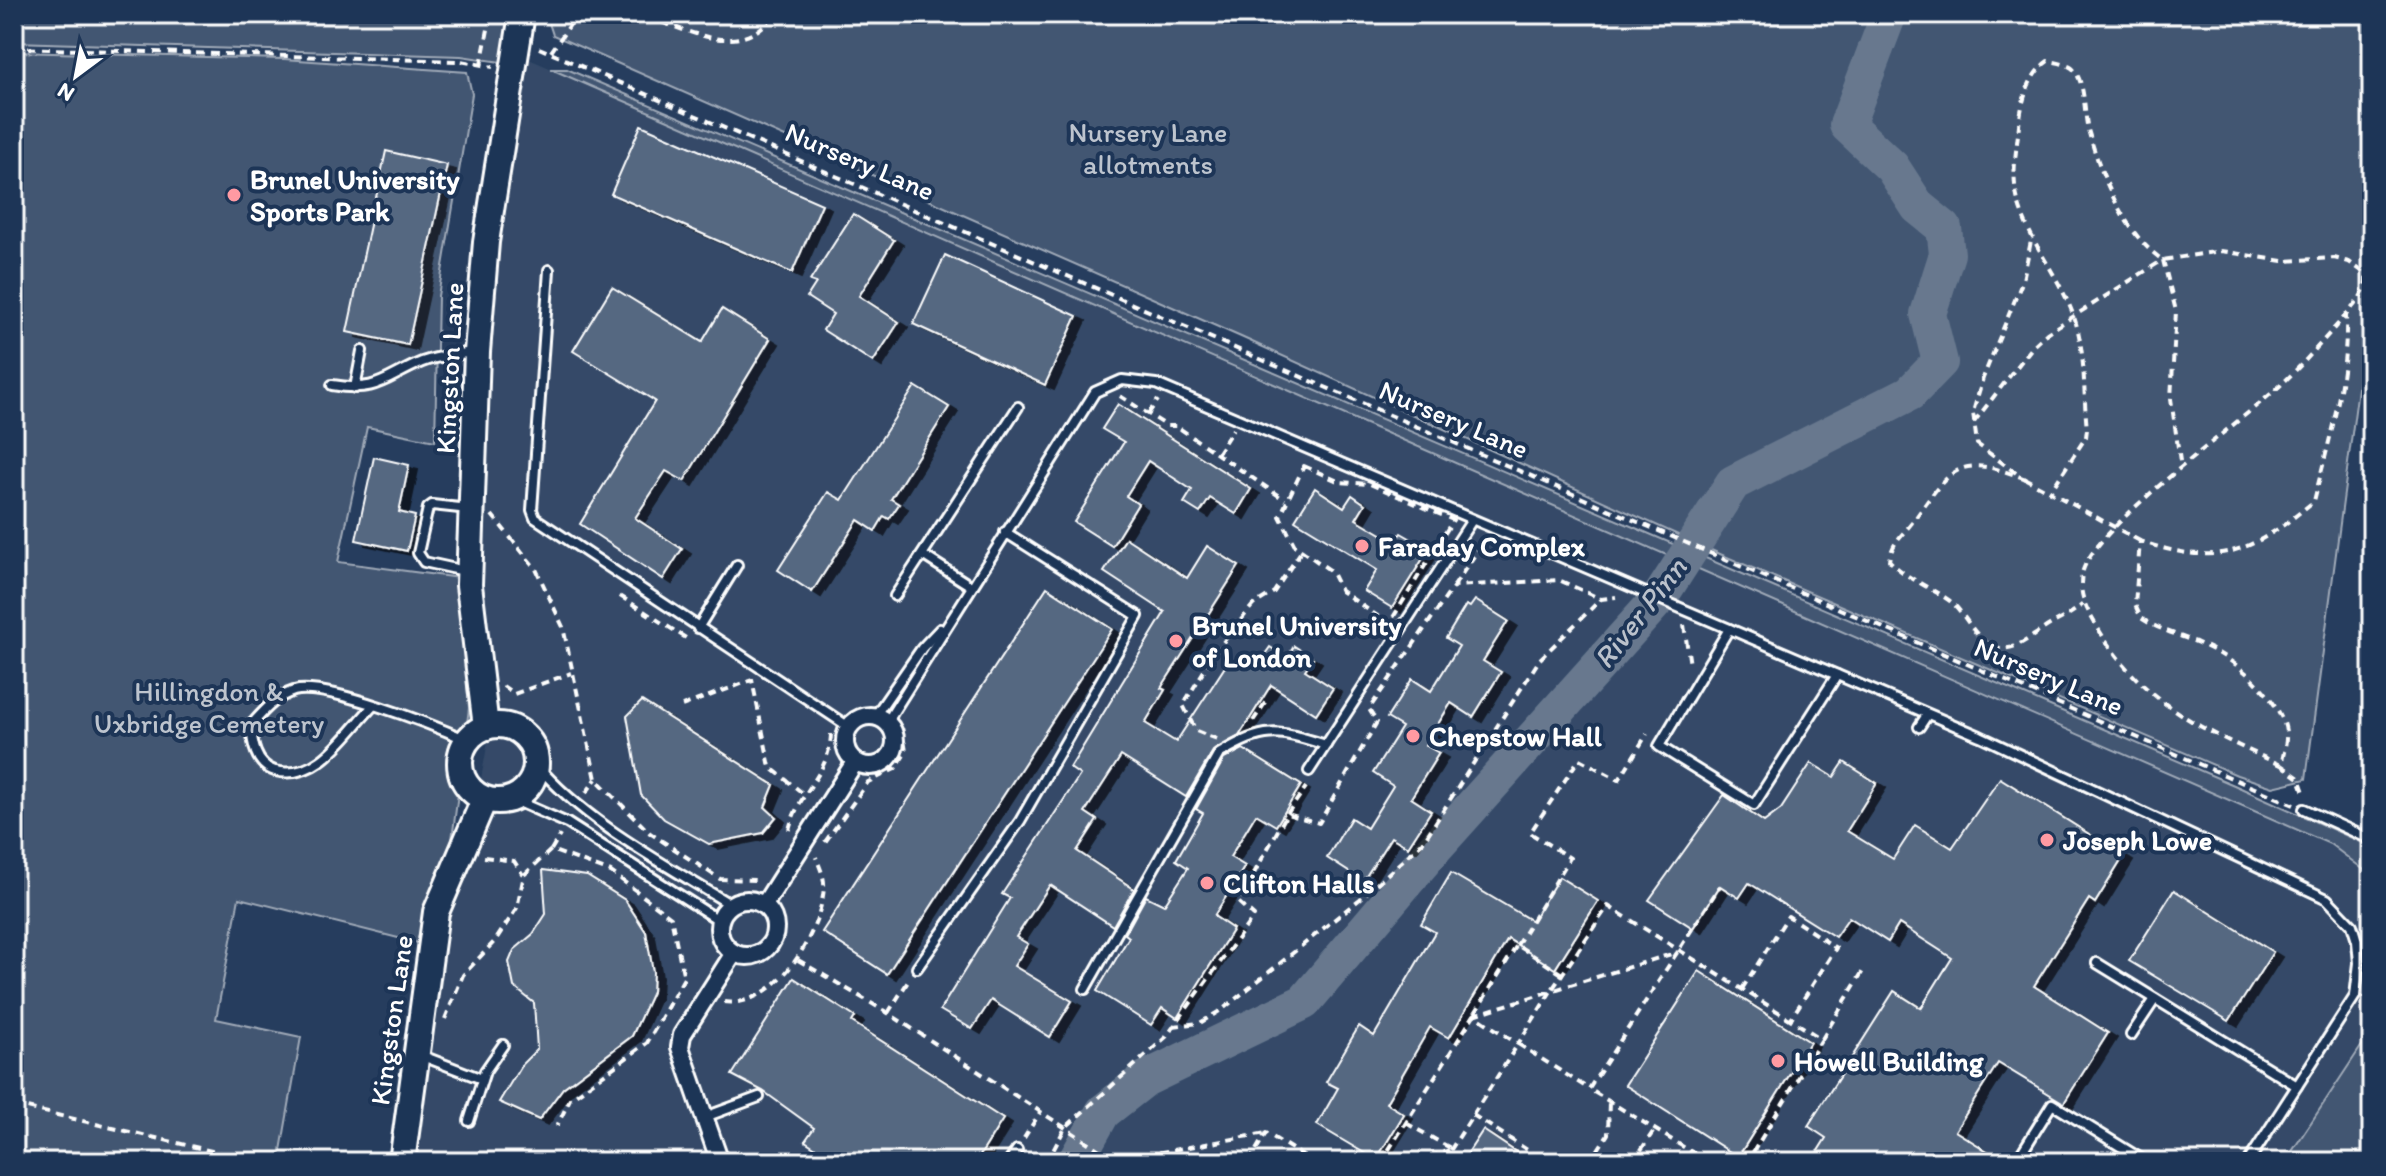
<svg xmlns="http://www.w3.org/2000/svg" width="2386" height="1176" viewBox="0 0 2386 1176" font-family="Itim,sans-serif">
	<defs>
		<filter id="shadow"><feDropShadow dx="9" dy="5" stdDeviation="0" flood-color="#0009"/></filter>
	</defs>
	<rect width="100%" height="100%" fill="#263d5e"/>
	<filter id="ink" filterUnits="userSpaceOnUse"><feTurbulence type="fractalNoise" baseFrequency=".0125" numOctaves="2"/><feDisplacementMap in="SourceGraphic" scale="16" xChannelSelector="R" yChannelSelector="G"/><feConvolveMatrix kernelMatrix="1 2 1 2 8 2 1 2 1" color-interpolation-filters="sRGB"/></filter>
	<g filter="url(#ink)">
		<!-- built -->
		<path fill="#344a68" d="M529 59 2330 844 2372 876V1030L2285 1162H402L438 948 467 855 493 714 480 516 500 139Z"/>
		<!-- green -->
		<g fill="#425672" stroke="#a0aab8" stroke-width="2">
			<path d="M14 14H510L501 62 461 56 14 42Z"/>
			<path d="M546 14H2372V283L2306 779 2273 787 2237 775 1720 554 1241 337 553 35Z"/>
			<path d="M14 52 284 59 467 72 472 94 438 296 435 441 367 427 338 562 459 578 469 708 438 948 239 898 216 1019 301 1037 279 1162H14Z"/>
			<path d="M551 69H567L2234 785 2372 847V876L2330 844Z"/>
			<path d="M2372 1030 2371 1162H2285Z"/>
		</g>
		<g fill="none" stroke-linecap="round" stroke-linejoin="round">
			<!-- river -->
			<path stroke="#67788e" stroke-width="36" d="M1075 1162 1103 1112 1145 1079 1304 1002 1432 851 1660 597 1733 483 1910 393 1940 362 1928 314 1947 254 1944 228 1918 207 1892 167 1847 125 1889 14"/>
		</g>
		<!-- building -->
		<g fill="#556781" stroke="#fff" stroke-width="2" filter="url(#shadow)">
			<path d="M641 125 822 204 792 273 611 194Z"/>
			<path d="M386 151 447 165 408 345 347 332Z"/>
			<path d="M853 214 894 240 859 296 899 322 873 362 823 330 833 314 807 297 816 283 810 281Z"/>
			<path d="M945 255 1077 316 1045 385 913 324Z"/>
			<path d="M612 287 702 342 722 309 770 339 684 481 666 471 635 518 682 549 663 579 580 524 655 401 573 351Z"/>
			<path d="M915 386 949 407 891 499 899 504 889 519 884 516 875 531 858 520 812 592 778 570 828 492 842 500Z"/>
			<path d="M1118 404 1251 489 1236 514 1210 498 1200 513 1184 503 1192 490 1148 461 1126 496 1138 504 1112 546 1074 522 1124 442 1102 429Z"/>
			<path d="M374 457 409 465 399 512 415 516 407 551 356 540Z"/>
			<path d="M1315 488 1344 507 1352 495 1365 504 1356 519 1395 542 1401 533 1429 549 1392 608 1364 591 1377 570 1295 520Z"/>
			<path d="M1126 538 1187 578 1207 546 1239 566 1161 688 1165 690 1145 723 1176 742 1230 659 1238 665 1245 655 1258 664 1270 647 1287 658 1294 646 1313 658 1305 670 1333 688 1316 714 1271 685 1239 736 1213 751 1186 797 1121 756 1085 812 1097 820 1077 851 1134 889 1113 926 1050 885 1016 937 1028 944 1014 966 1072 1001 1050 1037 991 1000 972 1029 940 1010 1010 898 1002 894 1080 775 1070 768 1165 612 1104 572Z"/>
			<path d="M1047 587 1112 629 887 974 822 932Z"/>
			<path d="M1475 600 1508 621 1483 661 1501 672 1473 717 1451 703 1425 745 1439 753 1411 798 1431 811 1408 847 1391 837 1363 881 1327 858 1351 818 1367 828 1393 786 1373 773 1402 727 1387 718 1412 679 1431 691 1459 646 1446 638 1466 605 1470 607Z"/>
			<path d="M642 701 774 785 765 807 776 817 763 833 709 844 664 819 641 795 627 716Z"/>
			<path d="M1243 749 1301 785 1276 826 1256 814 1230 857 1245 866 1214 916 1233 929 1177 1018 1162 1008 1151 1025 1097 991 1129 937 1125 934 1146 896 1164 905 1188 868 1176 860 1203 813 1196 809 1224 759Z"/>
			<path d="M1844 762 1877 783 1847 831 1893 859 1915 825 1952 848 2000 778 2124 856 2095 903 2089 899 2034 986 2108 1033 2064 1103 1998 1063 1955 1131 2005 1162H1811L1826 1138 1808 1126 1894 991 1921 1008 1952 958 1899 924 1888 942 1849 917 1835 937 1749 883 1739 898 1720 886 1693 928 1649 900 1724 795 1764 822 1781 809 1811 763 1834 777Z"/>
			<path d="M543 870 587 876 625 900 646 932 653 972 652 992 632 1036 563 1088 539 1120 499 1102 522 1064 537 1049 534 1003 514 987 509 962 514 950 533 934 546 914Z"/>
			<path d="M1451 873 1532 921 1559 877 1598 901 1555 969 1508 939 1449 1038 1430 1027 1386 1103 1404 1114 1376 1160 1317 1125 1338 1088 1326 1082 1359 1026 1374 1036 1435 932 1421 924Z"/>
			<path d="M2174 890 2273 952 2229 1021 2129 961Z"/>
			<path d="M1699 971 1810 1042 1738 1157 1625 1085Z"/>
			<path d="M794 978 855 1017 852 1022 1003 1119 976 1162H838L805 1141 814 1128 763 1091 732 1075Z"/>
			<path d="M1483 1130 1531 1162H1462Z"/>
		</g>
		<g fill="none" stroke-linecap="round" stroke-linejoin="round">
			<defs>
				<g id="lane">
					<path d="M549 270 532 510 535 518 849 727"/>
					<path d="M332 385C378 393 384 378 422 362 437 356 456 355 472 352"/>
					<path d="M355 388 362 351"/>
					<path d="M924 556 971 586"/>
					<path d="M465 571 424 562 418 553 428 508 432 505 469 509"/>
					<path d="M895 596 1018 407"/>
					<path d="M698 628 737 565"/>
					<path d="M1729 629 1659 746 1754 805 1837 675"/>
					<path d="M373 706C346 734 318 782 275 771 255 765 252 742 251 725 264 711 275 697 294 691 325 682 435 726 467 740"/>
					<path d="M875 716 922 648 940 629"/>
					<path d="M889 724 892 714 1095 392 1122 380 1156 384 1980 736 2327 899 2352 925 2357 941 2359 963 2355 996 2248 1162"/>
					<path d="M1919 727 1927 715"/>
					<path d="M536 764C587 824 665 864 731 905"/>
					<path d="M1309 771 1472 520"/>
					<path d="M512 799 567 823 720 921"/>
					<path d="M2304 809 2372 840"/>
					<path d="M2097 963 2297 1086"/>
					<path d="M917 968 1020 821 1138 616 1005 532"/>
					<path d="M1085 989 1219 754C1266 726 1277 730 1326 745"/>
					<path d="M2131 1035 2155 999"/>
					<path d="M420 1055 482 1079"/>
					<path d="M705 1117 759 1097"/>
					<path d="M469 1121 485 1071 503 1045"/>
					<path d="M496 1162H501"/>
					<path d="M1009 1162 1017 1150"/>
					<path d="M2016 1162 2052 1104 2146 1162"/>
				</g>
				<g id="street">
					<circle cx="870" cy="741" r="25"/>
					<circle cx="747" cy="928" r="28"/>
					<path d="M764 905 855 762"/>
					<path d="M720 1162 680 1047 682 1035 734 953"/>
				</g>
				<g id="secondary">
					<circle cx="498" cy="763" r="38"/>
					<path d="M486 727 469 585 477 352 486 242 522 14"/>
					<path d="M402 1162 436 912 484 800"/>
				</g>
			</defs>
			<!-- lane casing -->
			<use href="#lane" stroke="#fff" stroke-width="14"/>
			<!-- street casing -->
			<use href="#street" stroke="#fff" stroke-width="22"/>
			<!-- secondary casing -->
			<use href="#secondary" stroke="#fff" stroke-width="30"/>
			<!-- path -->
			<g stroke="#fff" stroke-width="4" stroke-dasharray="8 6" stroke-linecap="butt">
				<path d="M636 14C682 26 739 64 774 14"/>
				<path d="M14 48 460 61 493 67"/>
				<path d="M539 48 2294 805"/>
				<path d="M551 52 574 19 584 14"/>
				<path d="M481 65 491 14"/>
				<path d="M1120 396 1167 426H1176L1285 500"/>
				<path d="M1148 414 1158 400"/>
				<path d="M1974 422 2034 345 2047 333 2163 260 2176 311 2171 399 2181 468"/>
				<path d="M1217 454 1233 429"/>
				<path d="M1304 466 1340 482 1370 484 1453 520 1389 624 1341 591 1331 571 1295 546 1280 516Z"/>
				<path d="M2016 473 1977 444 1973 412 1983 378 2023 280 2032 236"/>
				<path d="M2024 478 2050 492"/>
				<path d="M2026 479C1961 454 1952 465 1915 519 1904 534 1893 540 1889 560 1906 579 1929 586 1950 601 1964 612 1971 632 1987 643 2008 657 2024 641 2042 630 2056 620 2070 616 2083 604"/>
				<path d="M492 515 536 569 563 627 596 779 650 833 720 879 758 880"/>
				<path d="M2140 541 2050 492 2086 437 2087 429C2083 393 2086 355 2075 320 2061 276 2024 238 2016 192 2012 170 2017 147 2019 125 2022 101 2028 75 2048 61 2055 62 2066 64 2072 68 2087 82 2083 115 2089 133 2101 175 2125 236 2163 260L2221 251 2283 261 2334 258 2349 262 2366 274C2368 291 2356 303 2346 315 2348 379 2329 440 2314 501 2252 553 2218 568 2140 541L2135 605 2141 618C2159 630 2179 635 2198 643 2232 657 2270 688 2284 723 2289 737 2284 751 2281 765L2299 778 2305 795"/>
				<path d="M1454 586 1486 538"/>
				<path d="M620 596 689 640"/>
				<path d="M1684 625 1690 665"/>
				<path d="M503 686 514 694 571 673"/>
				<path d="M682 706 752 680 770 767 805 795"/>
				<path d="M1253 721 1267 700"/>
				<path d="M1217 739 1196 731 1183 705 1216 651 1253 605 1274 592 1302 550"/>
				<path d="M2281 765C2204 730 2145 706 2099 630 2088 612 2078 596 2082 574 2090 529 2246 419 2284 382 2306 361 2326 337 2346 315"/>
				<path d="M586 793 596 779"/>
				<path d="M1287 814 1306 787"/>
				<path d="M789 830C798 791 832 773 831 730"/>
				<path d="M825 842 868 782 895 769 906 752 902 727"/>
				<path d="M551 850 560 835"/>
				<path d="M484 857 514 861 523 875"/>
				<path d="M1517 945 1570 858 1530 833 1579 759 1619 780 1647 734"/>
				<path d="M798 960 888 1013 1118 1162"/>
				<path d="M1742 989 1788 916 1836 948 1790 1020"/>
				<path d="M724 1002C777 1009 821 932 824 887 825 877 819 866 816 857"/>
				<path d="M888 1013 909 980"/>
				<path d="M1475 1013 1517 945 1562 974"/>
				<path d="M1474 1015 1551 991 1608 906 1822 1039 1747 1162"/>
				<path d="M445 1019 463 975 495 941 517 908 524 875 551 850 611 872 671 917 684 978 647 1043 570 1099 557 1126"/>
				<path d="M1173 1026 1200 1023 1223 1009 1360 899 1423 842 1540 659 1601 599"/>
				<path d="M1822 1039 1863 971"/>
				<path d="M14 1105 259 1162"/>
				<path d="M1473 1115 1546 1162"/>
				<path d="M1406 1123 1452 1149"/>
				<path d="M1024 1138 1041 1111"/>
				<path d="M1118 1160 1266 1133"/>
				<path d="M1047 1162 1065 1128 1166 1037 1254 916 1238 902 1287 814 1319 823 1377 722 1369 709 1454 586 1559 580 1601 599 1616 597"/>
				<path d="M1249 1162 1266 1133 1313 1162"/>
				<path d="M1381 1162 1474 1015 1518 1044 1551 991 1678 952"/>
				<path d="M1417 1162 1449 1150"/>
				<path d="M1443 1162 1518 1044 1589 1089"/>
				<path d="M1590 1162 1608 1134 1609 1101"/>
				<path d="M1633 1162 1655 1129"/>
				<path d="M1708 1162 1589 1089 1720 886"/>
				<path d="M1799 1162 1802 1161"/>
			</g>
			<!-- lane -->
			<use href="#lane" stroke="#1d3557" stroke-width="8"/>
			<!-- street -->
			<use href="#street" stroke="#1d3557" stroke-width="16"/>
			<!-- secondary -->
			<use href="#secondary" stroke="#1d3557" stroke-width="24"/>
		</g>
	</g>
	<!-- markers -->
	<g fill="#ff9aa2" stroke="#1d3557" stroke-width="3">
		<circle cx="234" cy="195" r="8"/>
		<circle cx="1362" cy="546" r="8"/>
		<circle cx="1176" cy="641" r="8"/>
		<circle cx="1413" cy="736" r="8"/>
		<circle cx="2047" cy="840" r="8"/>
		<circle cx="1207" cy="883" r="8"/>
		<circle cx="1778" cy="1061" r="8"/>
	</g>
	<g text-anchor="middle" stroke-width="8" stroke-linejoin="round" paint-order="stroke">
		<!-- park labels -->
		<g font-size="28" fill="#bdc4ce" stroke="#1d3557">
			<text x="1148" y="142">Nursery Lane<tspan x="1148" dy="32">allotments</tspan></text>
			<text x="209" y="701">Hillingdon &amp;<tspan x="209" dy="32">Uxbridge Cemetery</tspan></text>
		</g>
		<!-- street labels -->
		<g font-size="28" fill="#fff" stroke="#1d3557">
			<text transform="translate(860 161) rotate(23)" y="10">Nursery Lane</text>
			<text transform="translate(449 368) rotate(-87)" y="10">Kingston Lane</text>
			<text transform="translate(1454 419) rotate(23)" y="10">Nursery Lane</text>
			<text transform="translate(2049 676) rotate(23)" y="10">Nursery Lane</text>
			<text transform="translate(391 1020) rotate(-82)" y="10">Kingston Lane</text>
		</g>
		<!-- poi labels -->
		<g font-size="28" font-weight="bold" fill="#fff" stroke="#1d3557" text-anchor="start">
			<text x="250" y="189">Brunel University<tspan x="250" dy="32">Sports Park</tspan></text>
			<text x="1378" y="556">Faraday Complex</text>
			<text x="1192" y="635">Brunel University<tspan x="1192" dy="32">of London</tspan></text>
			<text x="1429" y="746">Chepstow Hall</text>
			<text x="2063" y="850">Joseph Lowe</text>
			<text x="1223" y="893">Clifton Halls</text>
			<text x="1794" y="1071">Howell Building</text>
		</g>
		<!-- water labels -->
		<g font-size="30" font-style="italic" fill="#bbc2cc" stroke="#1d3557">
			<text transform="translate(1640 613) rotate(-52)" y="10">River Pinn</text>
		</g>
	</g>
	<!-- margin -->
	<rect width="2386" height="1176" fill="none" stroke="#1d3557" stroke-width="48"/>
	<rect x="24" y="24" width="2338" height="1128" fill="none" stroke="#fff" stroke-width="3" filter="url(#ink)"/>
	<!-- north arrow -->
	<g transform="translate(76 76) rotate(212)" stroke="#1d3557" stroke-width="6" paint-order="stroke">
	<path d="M0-6L14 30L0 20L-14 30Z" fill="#ffffff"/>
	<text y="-12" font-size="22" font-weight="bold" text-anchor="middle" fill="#ffffff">N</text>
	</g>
</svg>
